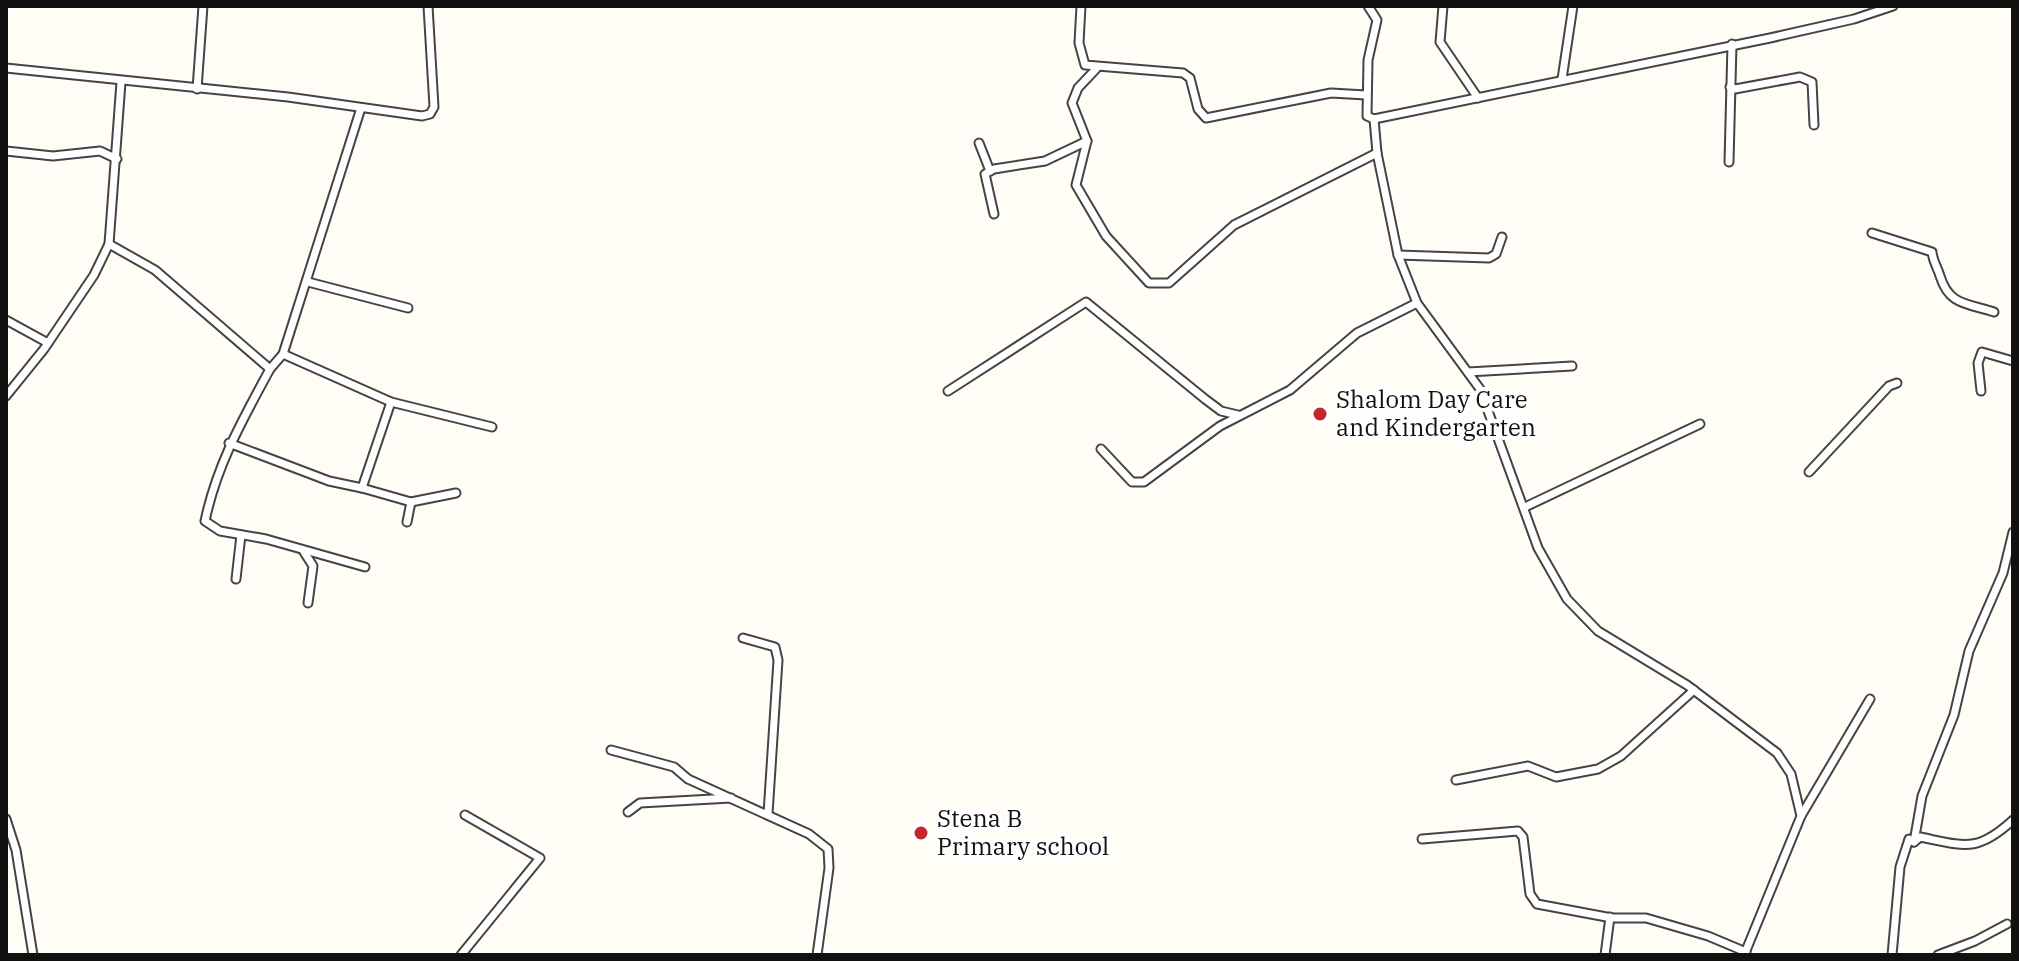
<svg xmlns="http://www.w3.org/2000/svg" width="2019" height="961" viewBox="0 0 2019 961" font-family="'IBM Plex Serif',serif">
	<rect width="100%" height="100%" fill="#fffdf5"/>
	<g fill="none" stroke-linecap="round" stroke-linejoin="round">
		<defs>
			<g id="street">
				<path d="M1081 6 1079 43 1085 65 1183 73 1190 78 1198 109 1206 118 1331 93 1366 95"/>
				<path d="M1368 6 1377 20 1368 60 1367 116 1374 119 1770 38 1854 19 1893 6"/>
				<path d="M1443 6 1440 42 1478 98"/>
				<path d="M6 68 288 97 422 116 430 114 434 107 428 6"/>
				<path d="M1096 69 1078 88 1072 103 1087 141 1076 185 1106 236 1149 283H1169L1234 225 1377 153"/>
				<path d="M1562 79 1573 6"/>
				<path d="M1730 87 1735 89 1800 77 1812 82 1814 125"/>
				<path d="M197 89 203 6"/>
				<path d="M1374 119 1377 153 1398 255 1417 303 1480 389 1538 548 1567 599 1598 631 1687 685 1777 753 1791 774 1801 816"/>
				<path d="M979 143 990 171"/>
				<path d="M6 151 53 156 100 151 117 159"/>
				<path d="M1729 162 1732 44"/>
				<path d="M994 214 985 174 994 169 1045 161 1087 141"/>
				<path d="M1872 233 1932 252C1933 262 1937 266 1940 276 1949 305 1966 303 1994 312"/>
				<path d="M109 244 155 270 270 369 283 354 391 402 492 427"/>
				<path d="M1398 255 1489 258 1496 254 1502 237"/>
				<path d="M308 282 408 308"/>
				<path d="M6 320 48 343"/>
				<path d="M283 354 361 108"/>
				<path d="M270 369C243 419 217 464 205 521L220 531 266 539 365 567"/>
				<path d="M1468 372 1572 366"/>
				<path d="M948 391 1086 302 1205 399 1221 411 1238 415"/>
				<path d="M1981 391 1978 363 1982 352 2013 361"/>
				<path d="M6 396 44 349 94 275 109 244 121 82"/>
				<path d="M229 443 329 481 362 488 391 402"/>
				<path d="M1101 449 1132 482H1144L1220 426 1290 390 1357 333 1417 303"/>
				<path d="M1809 472 1889 386 1897 383"/>
				<path d="M362 488 411 502 407 522"/>
				<path d="M411 502 456 493"/>
				<path d="M1525 507 1700 424"/>
				<path d="M304 552 313 566 308 603"/>
				<path d="M236 579 241 535"/>
				<path d="M743 638 775 647 778 660 768 814"/>
				<path d="M611 750 674 767 688 779 809 834 828 849 829 868 817 955"/>
				<path d="M1456 780 1528 766 1556 777 1598 769 1621 756 1694 690"/>
				<path d="M628 812 640 803 731 798"/>
				<path d="M6 819 16 850 33 955"/>
				<path d="M1422 839 1518 831 1523 837 1530 894 1537 904 1612 918H1646L1708 936 1746 952"/>
				<path d="M1914 842 1922 796 1954 715 1969 651 2003 573 2013 532"/>
				<path d="M1745 953 1801 816 1870 699"/>
				<path d="M461 955 540 858 465 815"/>
				<path d="M1605 955 1610 917"/>
				<path d="M1892 955 1900 867 1909 839 1914 842 1920 837C1965 846 1977 853 2013 820"/>
				<path d="M1938 955 1975 941 2007 924"/>
			</g>
		</defs>
		<!-- street casing -->
		<use href="#street" stroke="#444" stroke-width="11"/>
		<!-- street -->
		<use href="#street" stroke="#fff" stroke-width="7"/>
	</g>
	<!-- markers -->
	<g fill="#c4262e" stroke="#fff" stroke-width="3">
		<circle cx="1320" cy="414" r="8"/>
		<circle cx="921" cy="833" r="8"/>
	</g>
	<g text-anchor="middle" stroke-width="8" stroke-linejoin="round" paint-order="stroke">
		<!-- poi labels -->
		<g font-size="24" fill="#111" stroke="#fff" text-anchor="start">
			<text x="1336" y="408">Shalom Day Care<tspan x="1336" dy="28">and Kindergarten</tspan></text>
			<text x="937" y="827">Stena B<tspan x="937" dy="28">Primary school</tspan></text>
		</g>
	</g>
	<!-- border -->
	<rect width="2019" height="961" fill="none" stroke="#111111" stroke-width="16"/>
</svg>
